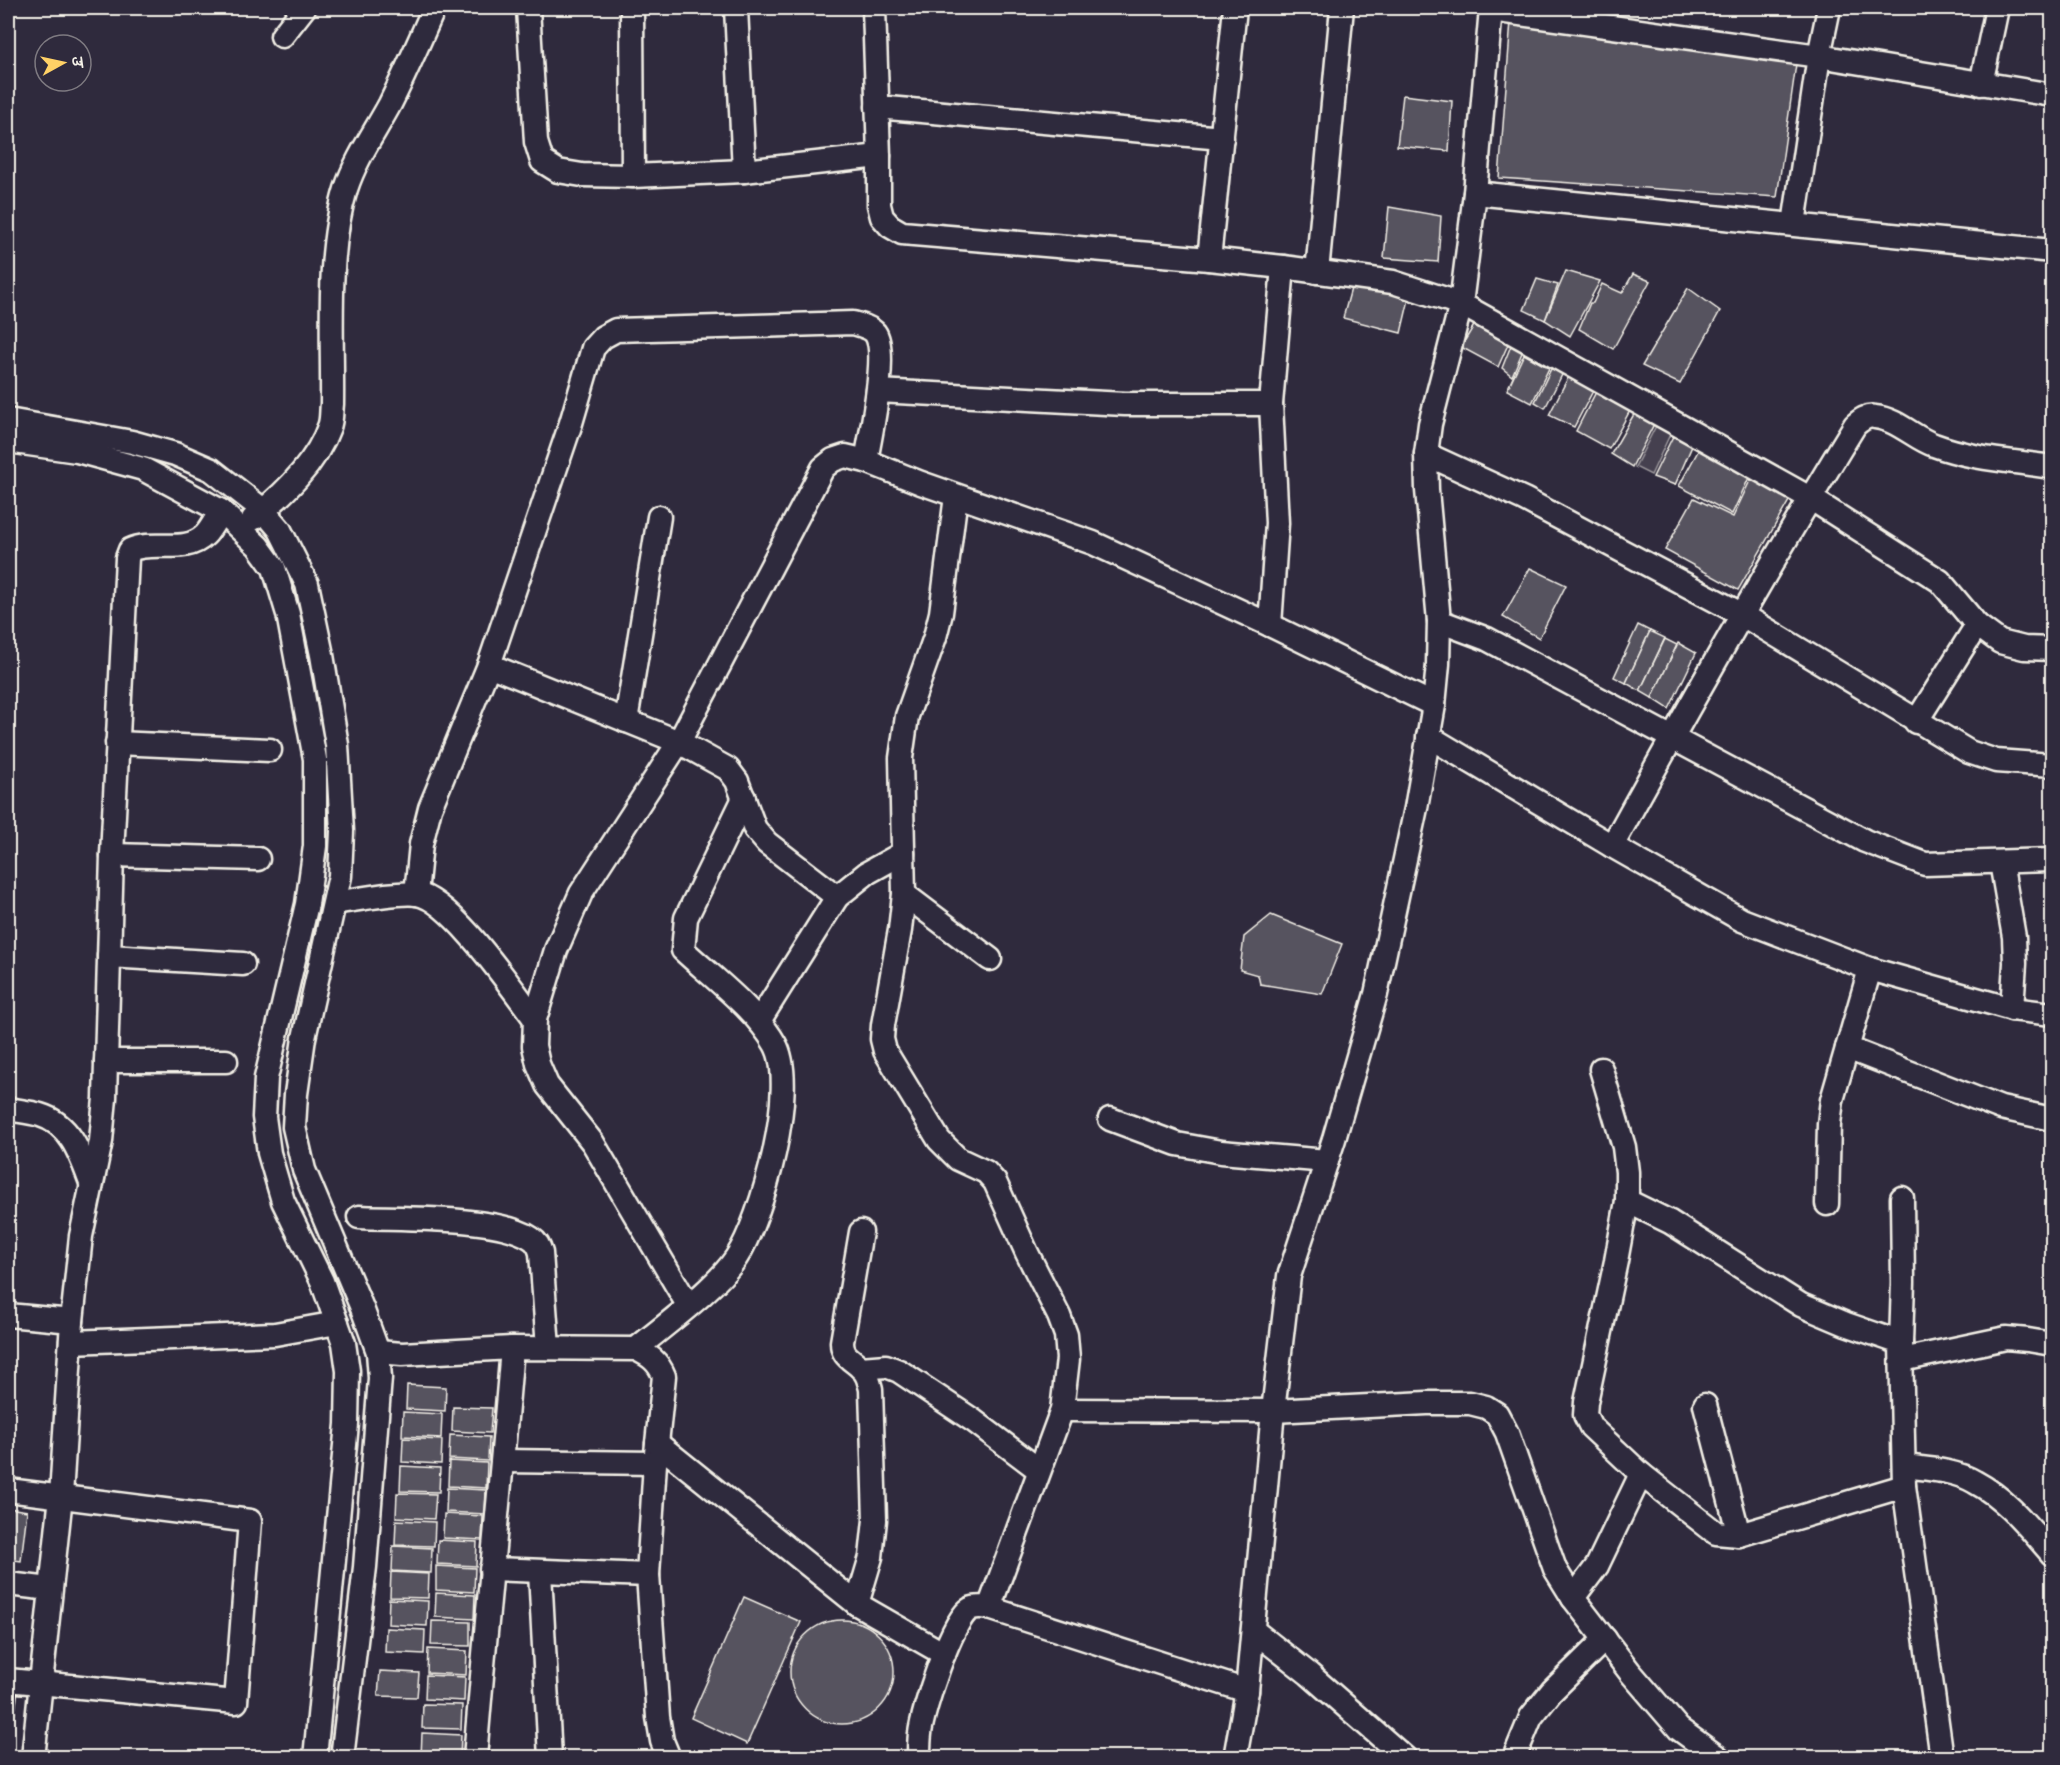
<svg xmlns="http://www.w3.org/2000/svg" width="2060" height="1765" viewBox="0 0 2060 1765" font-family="Kalam,'Playpen Sans Deva',sans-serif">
	<rect width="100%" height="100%" fill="#2f2a3d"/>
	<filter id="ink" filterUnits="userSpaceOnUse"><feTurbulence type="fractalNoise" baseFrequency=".0167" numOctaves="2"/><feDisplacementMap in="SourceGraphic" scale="12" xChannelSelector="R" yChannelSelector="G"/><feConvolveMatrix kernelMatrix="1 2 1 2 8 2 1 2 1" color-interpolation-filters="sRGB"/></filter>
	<g filter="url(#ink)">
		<!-- green -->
		<path fill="#454050" stroke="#9c989c" stroke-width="1.5" d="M1659 420 1673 428 1651 475 1635 467Z"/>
		<!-- building -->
		<g fill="#56525f" stroke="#f4f1e8" stroke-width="1.5">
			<path d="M1511 21 1797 57 1777 197 1499 178Z"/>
			<path d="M1403 95 1452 101 1449 151 1397 146Z"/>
			<path d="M1389 207 1441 216 1438 262 1384 258Z"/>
			<path d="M1566 271 1600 281 1570 336 1545 320Z"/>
			<path d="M1633 274 1650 281 1613 349 1579 329 1590 303H1593L1602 284 1622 293Z"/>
			<path d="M1537 279 1558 285 1545 320 1524 310Z"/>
			<path d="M1353 281 1410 295 1401 333 1343 318Z"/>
			<path d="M1688 288 1720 311 1680 384 1642 366Z"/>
			<path d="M1476 322 1510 340 1498 367 1461 347Z"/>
			<path d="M1512 343 1524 348 1512 376 1502 368Z"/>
			<path d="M1524 354 1549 368 1532 403 1507 390Z"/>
			<path d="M1566 367 1545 408 1535 402 1551 369Z"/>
			<path d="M1572 370 1595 387 1574 427 1549 415Z"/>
			<path d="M1598 388 1633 405 1609 449 1576 431Z"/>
			<path d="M1637 409 1657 418 1632 467 1611 454Z"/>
			<path d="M1676 430 1695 439 1675 485 1653 477Z"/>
			<path d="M1703 442 1753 469 1732 514 1679 486Z"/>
			<path d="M1755 470 1794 492 1738 590 1665 550 1694 498 1733 517Z"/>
			<path d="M1530 568 1566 585 1539 638 1503 617Z"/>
			<path d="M1638 625 1650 631 1626 683 1614 677Z"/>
			<path d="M1650 631 1665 638 1640 691 1626 683Z"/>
			<path d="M1665 639 1677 645 1652 698 1640 691Z"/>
			<path d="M1678 643 1696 653 1669 709 1652 698Z"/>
			<path d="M1271 915 1342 944 1322 994 1260 984 1258 975 1240 970 1244 937Z"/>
			<path d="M407 1385 446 1387 445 1411 406 1409Z"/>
			<path d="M453 1407 492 1408 490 1433 452 1431Z"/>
			<path d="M403 1412 442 1414 441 1438 402 1436Z"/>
			<path d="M450 1435 489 1437 488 1461 449 1459Z"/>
			<path d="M403 1438 442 1440 441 1464 402 1462Z"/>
			<path d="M449 1461 487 1463 486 1488 448 1486Z"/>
			<path d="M401 1466 440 1468 439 1492 400 1491Z"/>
			<path d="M447 1488 486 1490 485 1514 446 1512Z"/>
			<path d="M397 1493 436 1494 434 1519 396 1517Z"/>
			<path d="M8 1508 27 1511 21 1561 8 1559Z"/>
			<path d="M444 1514 483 1516 482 1540 443 1538Z"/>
			<path d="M396 1520 435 1522 434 1546 395 1545Z"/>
			<path d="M438 1540 477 1542 476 1566 437 1564Z"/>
			<path d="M393 1546 432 1548 431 1573 392 1571Z"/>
			<path d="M436 1566 475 1568 474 1592 436 1590Z"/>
			<path d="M391 1572 429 1574 428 1598 390 1597Z"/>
			<path d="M436 1593 475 1595 474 1619 435 1617Z"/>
			<path d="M744 1597 801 1622 747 1744 691 1718Z"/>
			<path d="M389 1599 428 1601 427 1626 388 1624Z"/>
			<circle cx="842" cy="1672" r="52"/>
			<path d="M432 1621 470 1622V1646L431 1645Z"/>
			<path d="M386 1628 425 1630 424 1654 385 1652Z"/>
			<path d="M428 1649 467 1651 466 1675 427 1673Z"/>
			<path d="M380 1671 419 1673 417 1697 378 1696Z"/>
			<path d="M426 1675 465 1677 464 1701 425 1699Z"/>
			<path d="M8 1689 18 1690 11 1740H8Z"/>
			<path d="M423 1704 462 1705 461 1729 422 1728Z"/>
			<path d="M422 1733 461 1735 460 1758H421Z"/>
		</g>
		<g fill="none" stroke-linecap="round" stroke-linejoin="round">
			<defs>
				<g id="minor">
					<path d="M528 8 536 142 542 161 558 171 582 175 633 176 744 171 879 156"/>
					<path d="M632 8 633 176"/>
					<path d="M736 8 744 171"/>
					<path d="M874 8 879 156V205L882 217 890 226 902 233 1209 259 1283 267 1393 282 1461 304 1810 498 1940 581 1977 625 2000 642 2024 648 2052 649"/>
					<path d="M1491 10 1819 56 2052 95"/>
					<path d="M282 36 304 8"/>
					<path d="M1981 84 1997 8"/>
					<path d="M877 107 1222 138"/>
					<path d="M1475 193 2052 251"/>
					<path d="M1794 224 1819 56 1829 8"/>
					<path d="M1209 259 1235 8"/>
					<path d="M1317 272 1342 8"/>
					<path d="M878 391 1125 404H1271"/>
					<path d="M8 420 132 442 175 454 212 470 263 510 280 530 307 584 322 655 337 745 342 831 340 876 304 1038 296 1094 294 1127 304 1170 362 1308 378 1352 380 1378 365 1567 342 1758"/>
					<path d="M8 441 77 451 143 469 221 511 258 546 274 568 288 614 315 759V846L307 904 266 1078 264 1117 269 1153 283 1201 322 1281 344 1343 348 1371 347 1424 315 1758"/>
					<path d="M1426 454 1524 499 1741 614 1969 752 1996 761 2052 765"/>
					<path d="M956 496 941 613 935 637 907 716 901 758 904 894 900 930 883 1025 882 1039 885 1051 939 1140 958 1159 986 1172 995 1182 1027 1253 1059 1316 1066 1335 1068 1359 1062 1410 989 1608"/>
					<path d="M253 519C283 495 316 464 329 427 332 420 331 411 332 404 333 336 326 254 346 189 356 158 375 132 390 104 406 72 420 40 434 8"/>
					<path d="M1439 621 1487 639 1865 841 1925 864 2052 860"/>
					<path d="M1270 625 1277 523 1271 404 1283 267"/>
					<path d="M489 665 679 742 728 769 737 781 755 829 767 843 837 897"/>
					<path d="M626 721 659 517"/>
					<path d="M1916 722 1977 625"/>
					<path d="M1428 736 1612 846 1742 920 1870 969 2012 1009 2052 1014"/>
					<path d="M117 743 270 750"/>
					<path d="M1612 846C1690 704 1770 563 1855 425 1861 420 1867 415 1875 417 1897 419 1914 438 1934 445 1971 459 2013 461 2052 467"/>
					<path d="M112 855 258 859"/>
					<path d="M2001 862 2014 937 2015 963 2012 1009"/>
					<path d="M416 894 421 844 430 808 489 665 571 423 593 348 603 337 616 330 853 323C860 325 870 327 875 333 889 352 870 437 866 461"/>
					<path d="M904 894 990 959"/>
					<path d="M335 903C355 900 398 891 417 894 452 900 512 989 535 1019"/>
					<path d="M109 956 243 964"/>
					<path d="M759 1021 837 897 867 873 903 853"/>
					<path d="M1847 1048 2001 1108 2052 1119"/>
					<path d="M106 1061H226"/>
					<path d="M1601 1069 1624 1147 1627 1172V1201L1616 1261 1586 1402 1585 1415 1591 1427 1641 1474 1716 1533 1739 1535 1904 1486"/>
					<path d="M8 1109C18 1111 30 1112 40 1115 71 1124 81 1156 91 1183"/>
					<path d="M1110 1119 1177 1144 1221 1152 1327 1161"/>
					<path d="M1902 1198 1903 1282 1901 1343 1904 1486 1942 1758"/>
					<path d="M1627 1201 1670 1222 1801 1305 1846 1324 1901 1343"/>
					<path d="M1827 1204 1829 1124 1832 1100 1870 969"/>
					<path d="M359 1217C400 1219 499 1216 531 1238 537 1242 539 1246 541 1253L548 1348"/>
					<path d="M688 1305 593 1143 547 1085 538 1064 534 1046 535 1019 556 950 581 893 679 742 823 468 833 460 845 456 866 461 921 483 1093 543 1270 625 1434 705"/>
					<path d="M8 1315 72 1321"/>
					<path d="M71 1342 275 1334 337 1323"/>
					<path d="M636 1349C666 1324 715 1289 736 1258 762 1220 799 1085 775 1044 756 1010 712 977 683 950L686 918 744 798"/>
					<path d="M378 1352 402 1354 512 1348 636 1349C650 1356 658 1361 664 1376L655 1463 648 1575 658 1717 662 1741 669 1758"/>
					<path d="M1902 1360 2006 1338 2028 1340 2052 1344"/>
					<path d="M861 1368 886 1366 899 1371 974 1421 1039 1470"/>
					<path d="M1705 1405 1739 1535"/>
					<path d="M1062 1410 1273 1411 1427 1403H1470L1486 1407 1497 1414 1507 1433 1555 1569 1573 1598 1630 1672 1679 1729 1719 1758"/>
					<path d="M657 1443 857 1604 944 1654"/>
					<path d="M503 1461 655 1463"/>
					<path d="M1904 1466C1927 1469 1955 1470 1975 1482 2007 1499 2029 1528 2052 1554"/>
					<path d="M8 1490 250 1521 236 1702 8 1680"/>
					<path d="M491 1569 648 1575"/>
					<path d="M540 1572 550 1758"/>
					<path d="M8 1584 50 1589"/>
					<path d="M1573 1598 1597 1566 1641 1474"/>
					<path d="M857 1604 871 1557 875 1520 871 1389C869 1382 868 1375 863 1370 853 1359 842 1358 842 1342L861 1232"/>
					<path d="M1253 1630 1309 1674 1405 1758"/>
					<path d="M33 1758 61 1496 72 1321 81 1236 101 1141 105 1098 112 855 127 558 130 550C154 539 185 555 205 535 211 529 216 518 221 511"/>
					<path d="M475 1758C486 1621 501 1484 512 1348"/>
					<path d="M919 1758C919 1750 919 1742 920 1734 922 1712 952 1618 970 1609 976 1606 983 1607 989 1608L1247 1691"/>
					<path d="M1235 1758 1247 1691 1273 1411 1289 1276 1334 1139 1376 994 1416 808 1434 705 1438 664 1439 621 1427 490 1426 454 1430 424 1461 304 1475 193 1491 8"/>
					<path d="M1514 1758 1531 1717 1552 1691 1605 1639"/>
				</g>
			</defs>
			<!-- minor casing -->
			<use href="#minor" stroke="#f4f1e8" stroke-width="27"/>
			<!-- minor -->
			<use href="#minor" stroke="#2f2a3d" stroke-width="22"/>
		</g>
	</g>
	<!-- margin -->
	<rect width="2060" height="1765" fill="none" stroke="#2f2a3d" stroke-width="30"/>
	<rect x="15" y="15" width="2030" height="1735" fill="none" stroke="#f4f1e8" stroke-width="2" filter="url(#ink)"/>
	<!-- north arrow -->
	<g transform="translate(63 63) rotate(82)"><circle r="28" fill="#2f2a3d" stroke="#7e7a81" stroke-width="1.5"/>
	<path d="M0-4.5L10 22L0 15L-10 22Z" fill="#ffd166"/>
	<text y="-9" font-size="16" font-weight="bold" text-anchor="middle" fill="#f4f1e8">उ</text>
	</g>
</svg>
